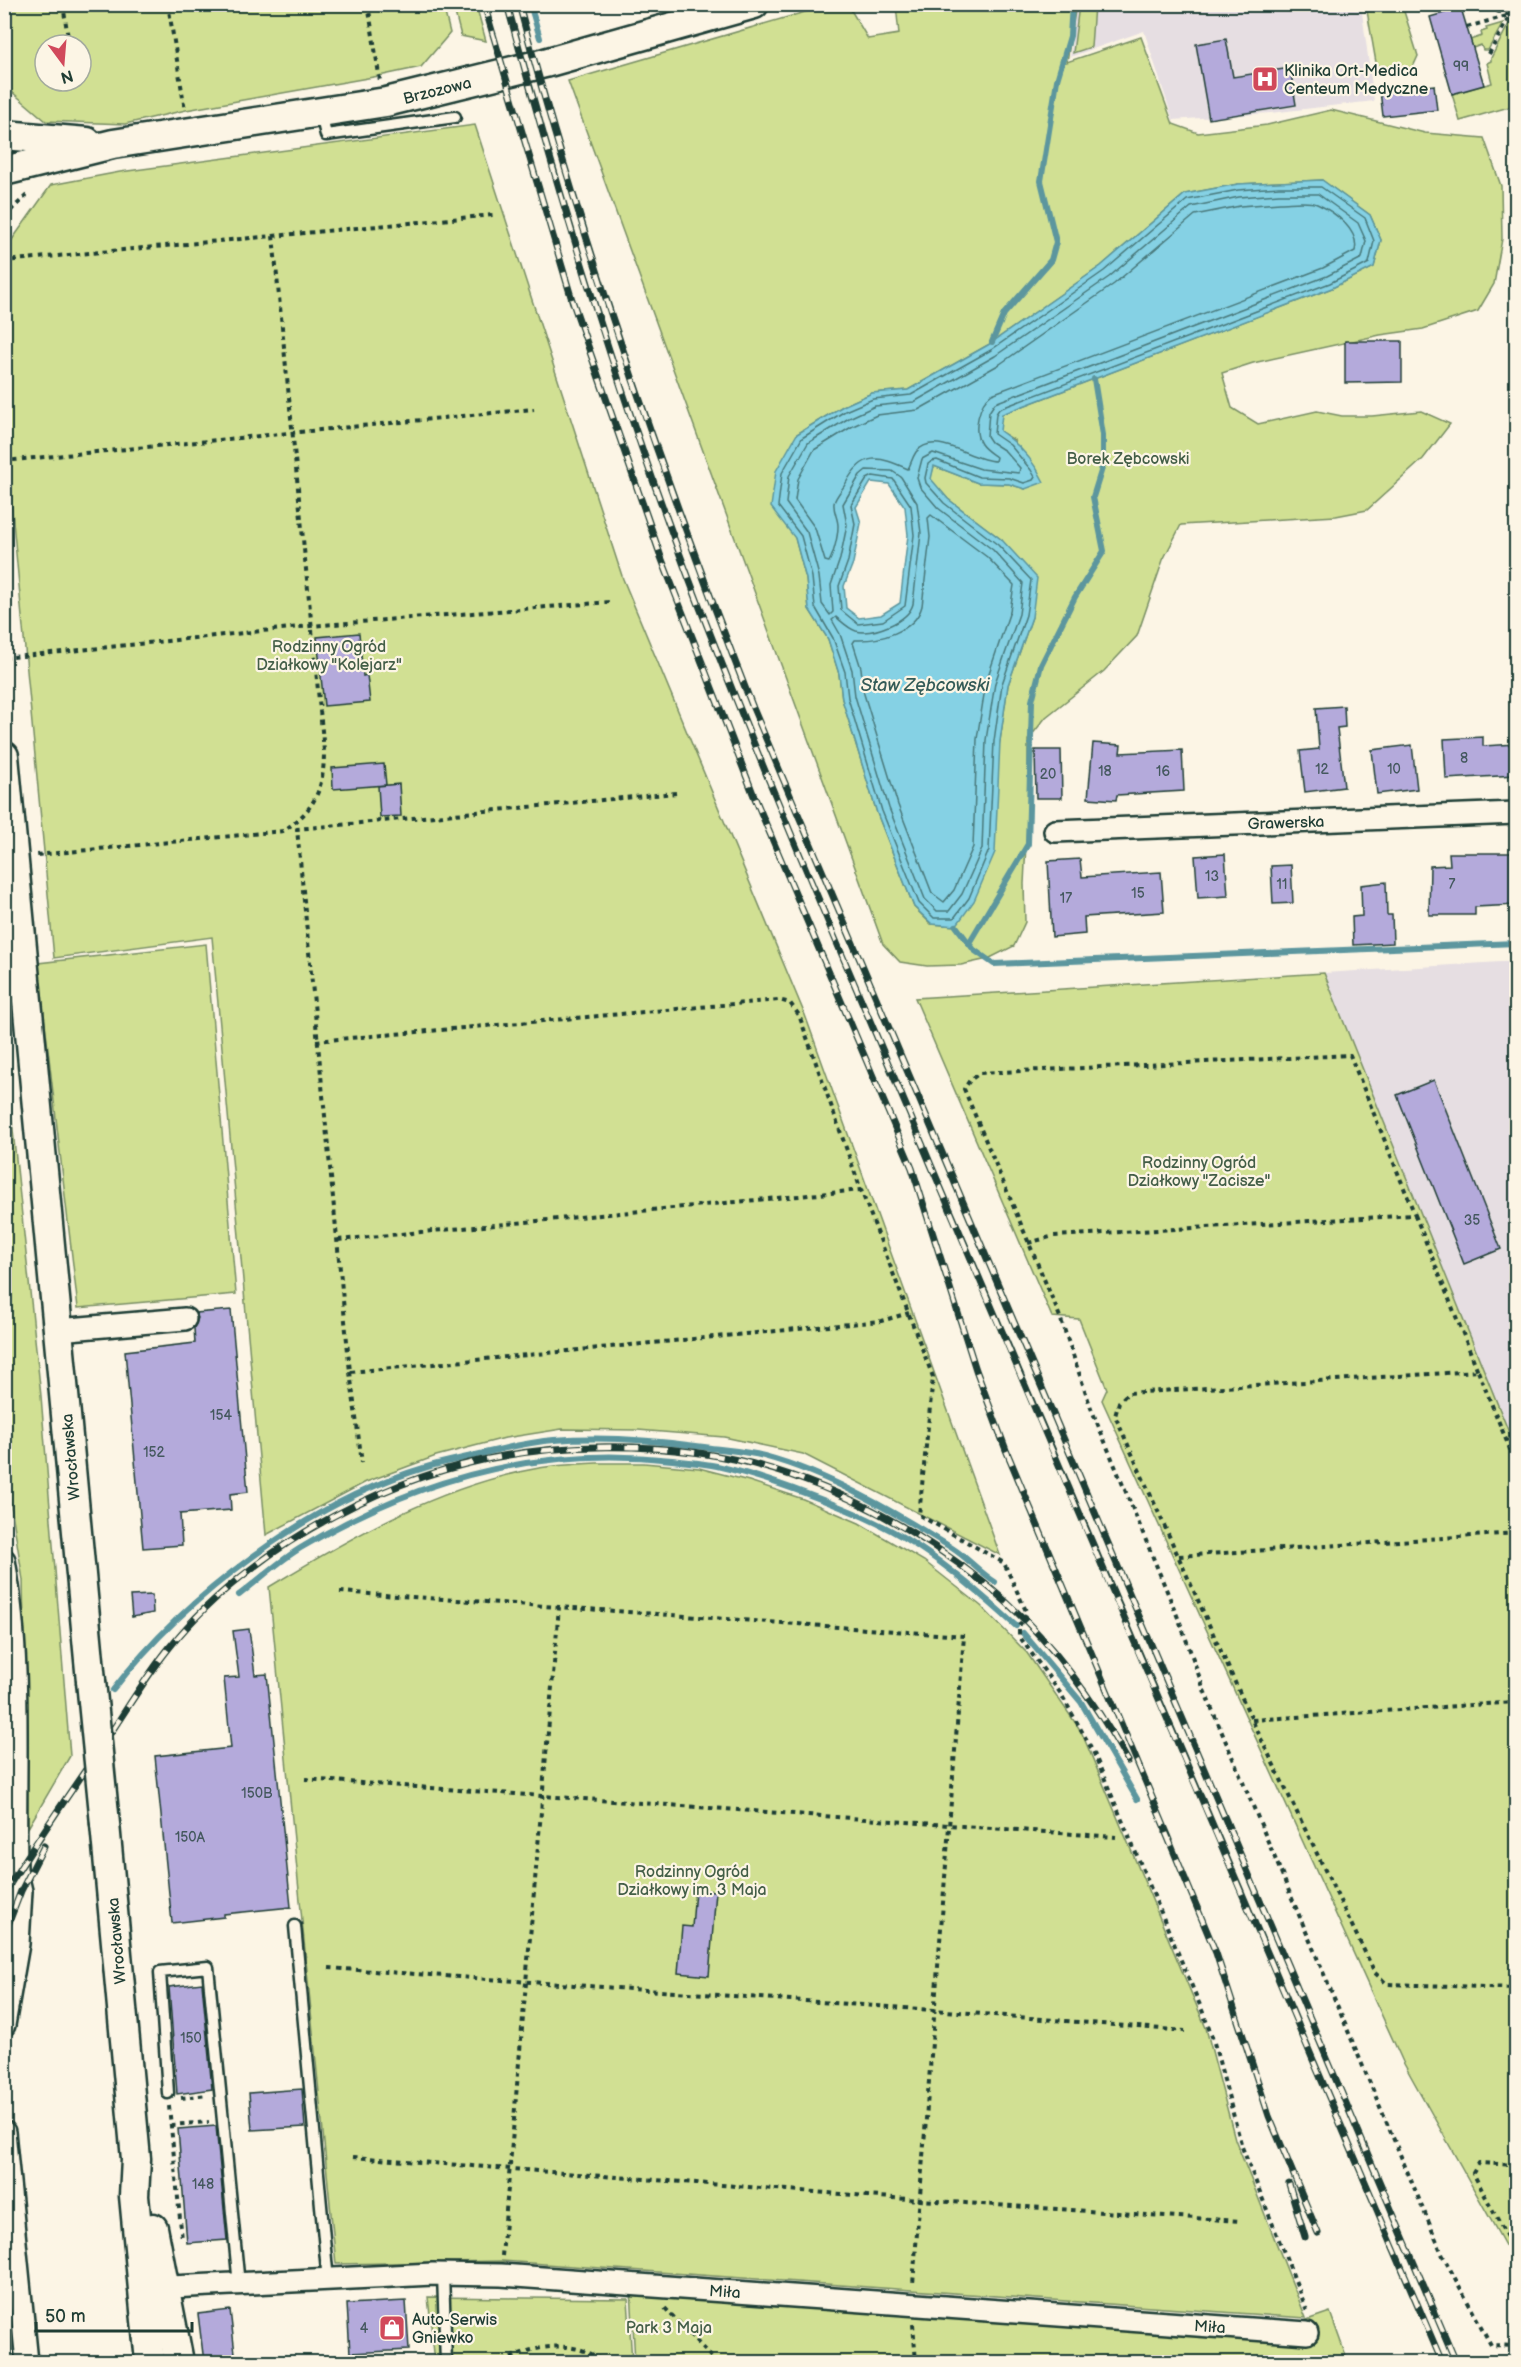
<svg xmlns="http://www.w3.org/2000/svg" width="1521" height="2367" viewBox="0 0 1521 2367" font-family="'Balsamiq Sans',sans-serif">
	<rect width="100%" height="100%" fill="#fcf5e5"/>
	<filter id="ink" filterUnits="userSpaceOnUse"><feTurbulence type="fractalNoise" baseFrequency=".0167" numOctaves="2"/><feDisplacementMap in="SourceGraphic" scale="12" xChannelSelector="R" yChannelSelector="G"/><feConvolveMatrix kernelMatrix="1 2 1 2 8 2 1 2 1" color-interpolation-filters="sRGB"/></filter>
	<g filter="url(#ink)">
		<!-- built -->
		<g fill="#e6dee2">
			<path d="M1076 5H1361L1374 101 1270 113 1173 120 1144 31 1070 57Z"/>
			<path d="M1516 961V1450L1324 973Z"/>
			<path d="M5 2207 19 2362H5Z"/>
		</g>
		<!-- green -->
		<g fill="#d1e093" stroke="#788e64" stroke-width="1.5" fill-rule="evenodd">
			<path d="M5 4 443 5 450 33 421 67 379 76 186 110 125 124 46 121 5 86ZM45 45H81V81H45Z"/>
			<path d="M453 5H476L486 41 461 36Z"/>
			<path d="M829 5H848L868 39 899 34 896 5H1076L1067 62 1141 37 1173 124 1198 133 1267 125 1331 110 1425 133 1484 138 1501 186 1502 239 1494 284 1478 311 1423 329 1380 335 1253 363 1222 373 1232 408 1258 424 1317 411 1342 416H1372L1421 411 1450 424 1423 459 1367 510 1336 516 1181 525 1163 560 1137 636 1104 671 1046 717 1028 740V804L1024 884 1025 922 1014 946 988 959 961 965 927 966 900 962 883 944 568 81ZM1322 180 1370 215 1381 240 1374 267 1332 288 1002 414 999 431 1014 440 1025 489 1009 484 978 483 934 466 930 479 948 499 1002 540 1032 617 1008 685 1000 741 956 926 931 924 914 907 877 813 842 699 839 674 828 639 809 609 806 579 795 538 797 434 843 406 872 393 908 390 988 345 1101 266 1185 194 1238 184Z"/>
			<path d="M1079 5H1094L1091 47 1073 53Z"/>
			<path d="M1366 5H1402L1418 56 1412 69 1378 74Z"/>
			<path d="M1516 19V105L1460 121 1452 94 1492 83 1487 63 1491 61V58L1511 20Z"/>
			<path d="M1503 23 1488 50H1483L1481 45 1473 48 1470 40 1482 36 1481 32 1487 30 1486 28Z"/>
			<path d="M475 125 623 579 805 1015 1000 1555 803 1454 724 1437 638 1430 562 1429 505 1438 436 1456 366 1482 266 1535 212 937 54 958 5 436 4 251 51 185 120 172Z"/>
			<path d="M206 944 236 1294 78 1308 38 963Z"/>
			<path d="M1324 973 1516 1450V2265L1403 2062 1102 1400 1107 1389 1079 1319 1052 1317 915 998Z"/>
			<path d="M4 1045 41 1396 70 1756 28 1828 23 1580 4 1462Z"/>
			<path d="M598 1463H644L699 1468 749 1481 803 1499 859 1523 924 1561 981 1606 1027 1653 1081 1731 1206 2028 1235 2139 1306 2318 502 2261 336 2264 269 1587C353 1536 441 1485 539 1468 559 1465 579 1464 598 1463Z"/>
			<path d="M631 2289 1293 2336 1304 2321 1330 2312 1348 2362H635Z"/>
			<path d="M428 2297 628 2299 632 2362H435Z"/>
		</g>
		<!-- water -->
		<path fill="#85d1e4" stroke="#5c969e" stroke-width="1.5" fill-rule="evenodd" d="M1322 180 1370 215 1381 240 1374 267 1332 288 1002 414 1000 431C1019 444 1034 461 1044 482L1025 489 1009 484 978 483 934 466 931 479 948 499 1002 540 1037 578 1032 617 1008 685 1000 741 995 852 974 901 956 926 932 924 914 907 877 813 842 699 839 674 828 639 809 609 806 579 795 538 771 507 776 471 797 434 843 406 872 393 908 390 988 345 1101 266 1185 194 1238 184ZM871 482 889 484 905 507 908 535 900 603 881 615 859 618 846 608 844 586 853 563 861 523 856 507Z"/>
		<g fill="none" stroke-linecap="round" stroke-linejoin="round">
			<!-- shore -->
			<g stroke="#48787a" stroke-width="1.5">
				<path d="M1279 187H1321L1365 218 1374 241 1369 263 1330 283 999 409 996 414 994 434 1010 445 1031 470 1035 477 1033 480 1024 483 1009 478 979 477 937 460 932 461 928 464 925 478 926 483 944 503 998 545 1031 580 1026 615 1002 684 994 741 989 850 969 898 954 918H934L919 903 882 811 848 698 845 672 833 638 815 607 812 577 801 536 778 506 782 473 802 438 845 411 873 399 911 395 991 350 1104 271 1187 200 1238 190Z"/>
				<path d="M1279 194H1318L1358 223 1366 241 1362 258 1327 276 995 403 989 412 987 436 991 442 1005 451 1020 468 1019 473 981 469 933 453 922 459 917 478 920 487 938 508 993 550 1023 583 1019 614 995 683 986 740 982 849 962 894 949 911H937L925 899 889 808 855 696 852 670 840 634 832 620 836 617C842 622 849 629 856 631 873 635 908 622 913 604L921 533 917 503 901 477 892 471 866 470 860 475 843 504 847 525 840 559 831 585 833 612 830 615 822 604 819 576 807 532 786 503 789 476 808 443 849 418 875 406 914 402 995 356 1109 277 1191 207 1239 197Z"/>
				<path d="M1280 203C1290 203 1308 200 1317 204 1335 212 1360 231 1355 251L1323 268 992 394C979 403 972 430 981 444 985 450 991 453 996 457L995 461C972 461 935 429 916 452 912 458 911 464 908 469 879 456 863 451 846 483 843 489 836 495 834 503 833 511 838 518 838 526 838 536 834 553 829 562L825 561 815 528 795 500 798 479 814 450 853 426 877 415 918 410 1000 364 1114 284 1195 215 1240 206Z"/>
				<path d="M873 476 893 479 911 506 914 535 905 606 883 621 858 624 841 610 839 586 848 561 855 524 851 505 867 479Z"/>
				<path d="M931 515 987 557 1014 585 1010 611 986 682 977 739 973 847 954 890 944 902 932 893 898 805 864 694 861 668 853 643 855 640C879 641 915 632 922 606L930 537 928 518Z"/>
			</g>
			<!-- stream -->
			<g stroke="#5c969e" stroke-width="6">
				<path d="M530 4 540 38"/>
				<path d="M992 342 1004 314 1051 260 1056 242 1041 181 1057 80 1070 36 1072 4"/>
				<path d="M956 926 974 950 994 964 1516 943"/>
				<path d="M969 943 1028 844 1032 701 1041 665 1075 597 1104 551 1093 497 1103 465V435L1094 379"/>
				<path d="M239 1595C260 1579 281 1559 304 1546 418 1478 539 1445 672 1460 687 1462 702 1463 717 1466 748 1473 778 1483 807 1494 844 1508 882 1523 914 1544 951 1568 984 1597 1016 1626"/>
				<path d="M1023 1633 1081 1702 1137 1799"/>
				<path d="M113 1690C186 1595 311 1501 427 1467 443 1462 460 1459 476 1455 501 1449 528 1442 554 1440 605 1436 654 1440 704 1447 724 1450 745 1451 764 1456 828 1473 896 1513 952 1548 968 1558 980 1573 995 1582"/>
			</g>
		</g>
		<!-- building -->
		<g fill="#b4aadb" stroke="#1f3d34" stroke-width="1.5">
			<path d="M1461 8 1484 85 1452 94 1430 17Z"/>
			<path d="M1226 39 1233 77 1290 68 1296 105 1209 119 1196 44Z"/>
			<path d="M1434 85 1437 110 1383 116 1380 91Z"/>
			<path d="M1345 341H1402V382L1345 383Z"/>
			<path d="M359 633 363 676 367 675 370 702 324 706 317 637Z"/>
			<path d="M1344 706 1345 727 1337 728 1344 787 1305 792 1300 751 1319 749 1316 708Z"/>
			<path d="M1483 737V746L1516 744V775L1446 779 1444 739Z"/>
			<path d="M1093 743 1121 745 1120 753 1182 750 1184 791 1117 795 1116 800 1088 798Z"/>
			<path d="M1412 745 1417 789 1377 794 1372 750Z"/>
			<path d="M1035 750H1061L1062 798H1036Z"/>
			<path d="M384 764 386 785 333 789 332 768Z"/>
			<path d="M399 784 401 816 380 817 378 786Z"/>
			<path d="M1449 853H1516V905L1475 907V915H1429L1430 866 1450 865Z"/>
			<path d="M1225 854 1228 896 1198 898 1195 856Z"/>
			<path d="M1080 859 1082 877 1161 872 1164 912 1084 917 1085 934 1052 937 1048 861Z"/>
			<path d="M1291 865 1293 903 1273 904 1271 866Z"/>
			<path d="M1386 882 1387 915H1392L1393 943 1353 945 1352 917 1362 916 1361 885Z"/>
			<path d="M1434 1080 1501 1249 1464 1264 1397 1095Z"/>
			<path d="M231 1310 248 1492 230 1494 231 1510 180 1514 182 1545 143 1548 125 1351 195 1343 194 1328 198 1318 196 1313Z"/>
			<path d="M152 1595 153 1613 132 1617 130 1596Z"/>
			<path d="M249 1629 255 1675 267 1674 291 1907 224 1914V1917L172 1923 155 1756 231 1748 224 1678 239 1677 233 1631Z"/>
			<path d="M695 1890 716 1891 709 1976 678 1973 682 1926 692 1927Z"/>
			<path d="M202 1983 212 2089 177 2094 169 1987Z"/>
			<path d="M302 2089 305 2127 252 2130 249 2093Z"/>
			<path d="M216 2126 227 2240 187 2243 178 2129Z"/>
			<path d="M406 2301 409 2350 350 2353 347 2304Z"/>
			<path d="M230 2310 236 2362H204L198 2314Z"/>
		</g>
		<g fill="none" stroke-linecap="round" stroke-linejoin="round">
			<defs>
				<g id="lane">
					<path d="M639 4H640"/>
					<path d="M321 114 326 135 455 117"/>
					<path d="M295 1926 328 2281"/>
					<path d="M168 2093 160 1972 208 1967 239 2285"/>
					<path d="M443 2274 446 2362"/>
				</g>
				<g id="street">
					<path d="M1055 831 1516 813"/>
					<path d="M58 1330 185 1319"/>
					<path d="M4 1560C22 1663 14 1767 16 1870L21 1891 18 1944 4 2025"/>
					<path d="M4 2132 27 2362"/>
					<path d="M150 2288 433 2274 501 2275 1307 2333"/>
				</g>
				<g id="secondary">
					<path d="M4 135 87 142"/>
					<path d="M4 171 113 144 386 102 545 63 754 4"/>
					<path d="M4 756 91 1681"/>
					<path d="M105 1824 136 2159 134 2196 150 2362"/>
					<path d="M153 2228 179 2362"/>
				</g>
			</defs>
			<!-- lane casing -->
			<use href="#lane" stroke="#1f3d34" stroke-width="15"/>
			<!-- street casing -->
			<use href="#street" stroke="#1f3d34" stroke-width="26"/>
			<!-- secondary casing -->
			<use href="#secondary" stroke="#1f3d34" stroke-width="33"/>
			<!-- path -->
			<g stroke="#1f3d34" stroke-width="4" stroke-dasharray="4.5 4.5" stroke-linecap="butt">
				<path d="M63 4 69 45"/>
				<path d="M168 4 185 110"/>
				<path d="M368 4 380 81"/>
				<path d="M1443 13 1441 6 1449 4"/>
				<path d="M1467 27 1510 15 1472 4"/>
				<path d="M1489 54 1510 15 1516 13"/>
				<path d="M4 217 29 193"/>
				<path d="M273 236 493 215"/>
				<path d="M4 261 273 236 324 751C324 789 315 810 283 831L37 855"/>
				<path d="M4 461 534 409"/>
				<path d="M4 658 310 626 610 602"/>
				<path d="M676 793 297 829 350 1372 881 1321 909 1313"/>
				<path d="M316 1041 779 1000 790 1003 799 1015 861 1190 933 1377 919 1515 1004 1563 1027 1613 1019 1626V1636L1061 1694 1093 1751 1202 2010 1213 2039 1242 2147 1308 2313"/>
				<path d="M1415 1215 1478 1371 1128 1393 1119 1402 1115 1416 1252 1720 1375 1973 1387 1984 1516 1988"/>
				<path d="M338 1240 861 1190"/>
				<path d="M1028 1243 1054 1236 1415 1215 1350 1055 980 1073 970 1080 964 1089 1060 1317 1091 1408 1181 1625 1204 1690 1443 2256 1491 2345 1516 2346"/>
				<path d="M1478 1371 1516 1464"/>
				<path d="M350 1372 362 1463"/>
				<path d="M1179 1556 1516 1533"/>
				<path d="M340 1592 559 1607"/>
				<path d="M1252 1720 1516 1702"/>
				<path d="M305 1779 1116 1837"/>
				<path d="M329 1968 934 2010 1185 2031"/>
				<path d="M181 2098 207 2095"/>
				<path d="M169 2106 182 2239"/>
				<path d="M171 2125 209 2122"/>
				<path d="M353 2157 920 2200 1240 2221"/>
				<path d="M1516 2165 1479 2163 1473 2173 1516 2254"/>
				<path d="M502 2256 559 1607 964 1636 913 2284"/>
				<path d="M665 2308 716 2362"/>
				<path d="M913 2324 916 2362"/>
				<path d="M1302 2352 1301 2356 1305 2362"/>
				<path d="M503 2362C532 2345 576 2338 603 2362"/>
				<path d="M894 2362 916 2360 933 2362"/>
				<path d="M1294 2362 1301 2356"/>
			</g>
			<!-- lane -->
			<use href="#lane" stroke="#fcf5e5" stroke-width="10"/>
			<!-- street -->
			<use href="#street" stroke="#fcf5e5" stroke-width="21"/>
			<!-- secondary -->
			<use href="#secondary" stroke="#fcf5e5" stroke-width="28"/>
			<defs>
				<g id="rail">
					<path d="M484 4 572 300 661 557 754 796 912 1168 976 1370 1006 1450 1170 1840"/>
					<path d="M507 4C557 189 612 372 679 552 756 759 846 962 931 1165 1100 1565 1272 1963 1442 2362"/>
					<path d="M519 4C582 244 663 477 753 708L1456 2362"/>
					<path d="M1166 1833 1216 1953 1269 2116 1318 2233"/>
					<path d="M4 1894C35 1842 70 1793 104 1743 125 1712 145 1678 169 1648 192 1619 222 1591 251 1569 300 1531 364 1497 422 1477 533 1438 679 1436 790 1475 860 1499 927 1537 984 1583 1044 1631 1091 1695 1128 1761"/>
					<path d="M4 1935 21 1891 44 1846"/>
					<path d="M1289 2184 1305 2237"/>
					<path d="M4 2339 7 2362"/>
				</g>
			</defs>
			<!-- rail casing -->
			<use href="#rail" stroke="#1f3d34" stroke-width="7"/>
			<!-- rail -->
			<use href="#rail" stroke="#fcf5e5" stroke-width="4.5" stroke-dasharray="14" stroke-linecap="butt"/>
			<defs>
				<path id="secondary-bridge" d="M91 1681 105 1824"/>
			</defs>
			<!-- secondary-bridge casing -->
			<use href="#secondary-bridge" stroke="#1f3d34" stroke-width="33" stroke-linecap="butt"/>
			<!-- secondary-bridge -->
			<use href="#secondary-bridge" stroke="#fcf5e5" stroke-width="28"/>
		</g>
	</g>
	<!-- icons -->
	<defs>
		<symbol id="hospital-square" viewBox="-11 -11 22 22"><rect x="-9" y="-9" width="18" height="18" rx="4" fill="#d1495b" stroke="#fcf5e5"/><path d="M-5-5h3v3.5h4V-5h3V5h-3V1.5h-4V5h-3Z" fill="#fff"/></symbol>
		<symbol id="shop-square" viewBox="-11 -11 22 22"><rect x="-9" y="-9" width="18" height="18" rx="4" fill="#d1495b" stroke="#fcf5e5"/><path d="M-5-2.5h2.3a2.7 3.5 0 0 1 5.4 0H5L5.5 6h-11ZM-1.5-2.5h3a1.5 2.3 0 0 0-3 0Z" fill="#fff"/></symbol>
	</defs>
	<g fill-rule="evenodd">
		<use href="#hospital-square" x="1250" y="64" width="30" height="30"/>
		<use href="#shop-square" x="377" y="2313" width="30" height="30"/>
	</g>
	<g text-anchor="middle" stroke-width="4.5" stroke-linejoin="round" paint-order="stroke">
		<!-- number labels -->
		<g font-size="14" fill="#44585e">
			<text x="1461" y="71">99</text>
			<text x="1464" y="763">8</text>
			<text x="1322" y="774">12</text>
			<text x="1394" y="774">10</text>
			<text x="1105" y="776">18</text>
			<text x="1163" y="776">16</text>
			<text x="1048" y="779">20</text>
			<text x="1212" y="881">13</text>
			<text x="1282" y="889">11</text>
			<text x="1452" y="889">7</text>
			<text x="1138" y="898">15</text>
			<text x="1066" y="903">17</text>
			<text x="1472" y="1225">35</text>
			<text x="221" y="1420">154</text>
			<text x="154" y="1457">152</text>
			<text x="257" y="1798">150B</text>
			<text x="190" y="1842">150A</text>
			<text x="191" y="2043">150</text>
			<text x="203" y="2189">148</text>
			<text x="364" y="2333">4</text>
		</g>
		<!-- poi labels -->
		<g font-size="16" fill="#1f3d34" stroke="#fcf5e5" text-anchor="start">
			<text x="1284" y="76">Klinika Ort-Medica<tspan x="1284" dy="18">Centeum Medyczne</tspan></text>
			<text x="412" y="2325">Auto-Serwis<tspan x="412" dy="18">Gniewko</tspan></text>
		</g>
		<!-- street labels -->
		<g font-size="16" fill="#1f3d34" stroke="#fcf5e5">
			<text transform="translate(437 90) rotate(-14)" y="6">Brzozowa</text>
			<text transform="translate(1286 822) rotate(-2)" y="6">Grawerska</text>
			<text transform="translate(70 1457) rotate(-95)" y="6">Wrocławska</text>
			<text transform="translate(116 1941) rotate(-95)" y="6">Wrocławska</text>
			<text transform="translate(725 2291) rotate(4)" y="6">Miła</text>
			<text transform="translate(1210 2326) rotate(4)" y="6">Miła</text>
		</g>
		<!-- park labels -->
		<g font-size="16" fill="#435e47" stroke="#fcf5e5">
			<text x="1128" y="464">Borek Zębcowski</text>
			<text x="329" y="652">Rodzinny Ogród<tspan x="329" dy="18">Działkowy "Kolejarz"</tspan></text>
			<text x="1199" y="1168">Rodzinny Ogród<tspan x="1199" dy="18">Działkowy "Zacisze"</tspan></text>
			<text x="692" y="1877">Rodzinny Ogród<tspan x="692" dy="18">Działkowy im. 3 Maja</tspan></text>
			<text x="669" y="2333">Park 3 Maja</text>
		</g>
		<!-- water labels -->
		<g font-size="18" font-style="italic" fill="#335b57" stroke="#fcf5e5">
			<text x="925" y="691">Staw Zębcowski</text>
		</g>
	</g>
	<!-- margin -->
	<rect width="1521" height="2367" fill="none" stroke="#fcf5e5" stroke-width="24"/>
	<rect x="12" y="12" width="1497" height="2343" fill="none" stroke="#1f3d34" stroke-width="2" filter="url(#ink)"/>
	<!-- north arrow -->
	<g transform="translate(63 63) rotate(164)"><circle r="28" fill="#fcf5e5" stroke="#a4ab9e" stroke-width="1.5"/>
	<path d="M0-4.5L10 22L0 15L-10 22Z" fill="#d1495b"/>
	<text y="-9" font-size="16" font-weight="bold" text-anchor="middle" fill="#1f3d34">N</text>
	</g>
	<!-- scale -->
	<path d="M36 2322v9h156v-9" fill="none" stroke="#1f3d34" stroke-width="3"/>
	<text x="45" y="2322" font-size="18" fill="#1f3d34" stroke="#fcf5e5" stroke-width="4.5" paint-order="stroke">50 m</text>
</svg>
